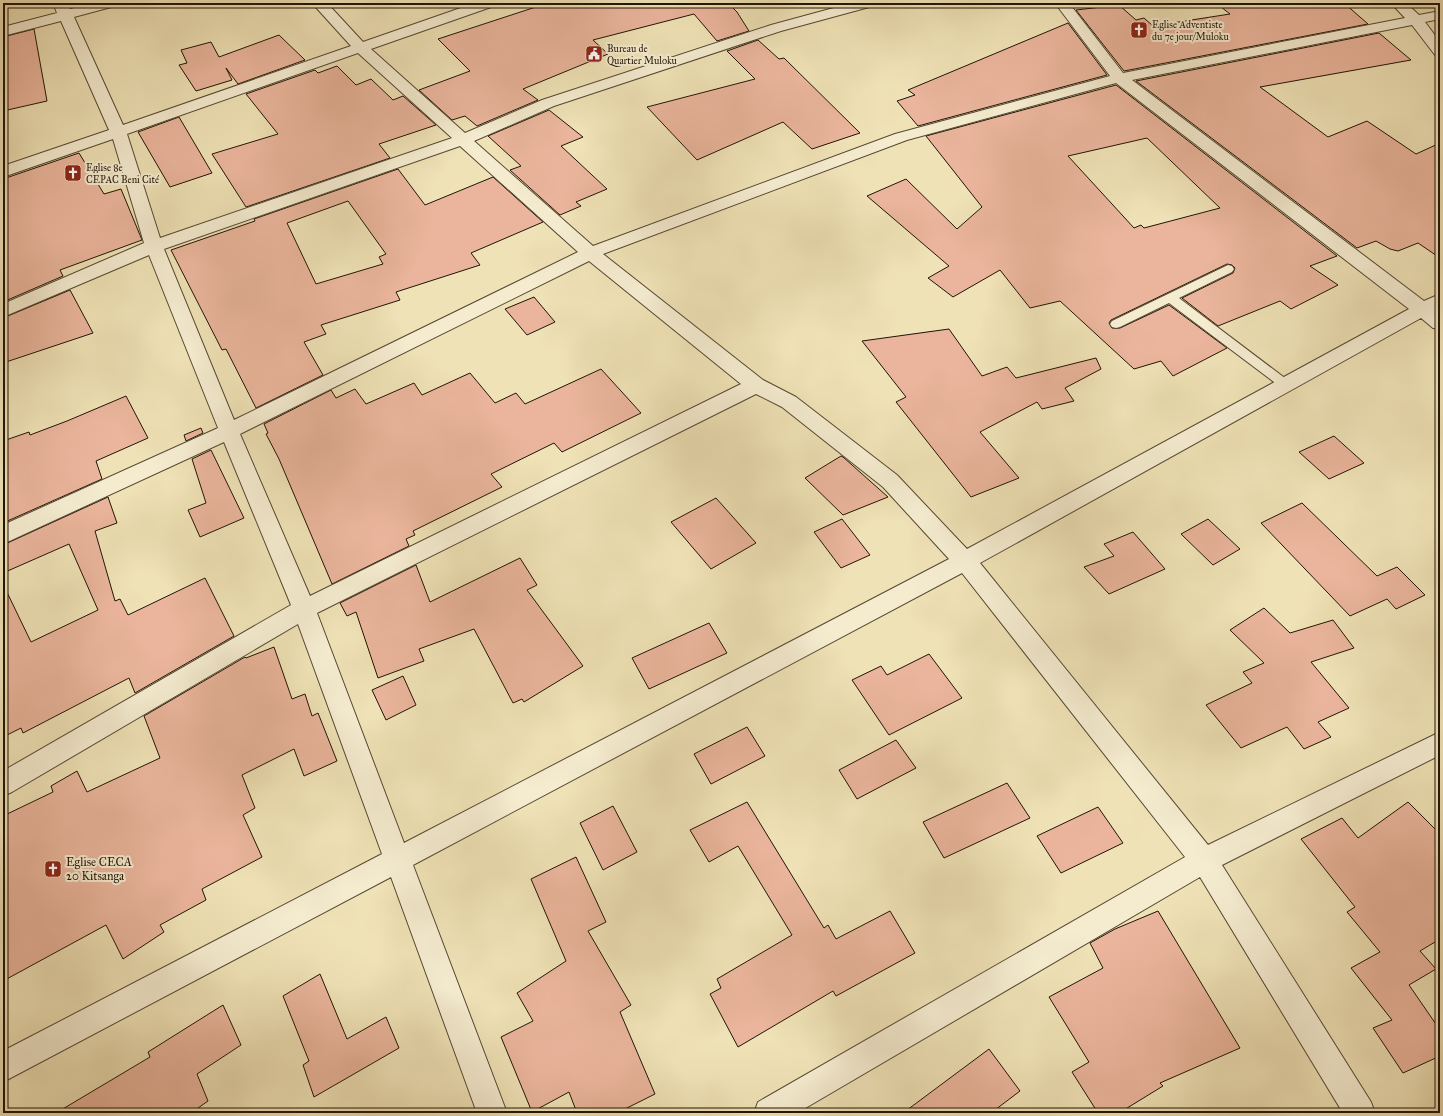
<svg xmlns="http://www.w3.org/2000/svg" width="1443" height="1116" viewBox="0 0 1443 1116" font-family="'IM FELL Great Primer',serif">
	<rect width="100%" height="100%" fill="#efe2b6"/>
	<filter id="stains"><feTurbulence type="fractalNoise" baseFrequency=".005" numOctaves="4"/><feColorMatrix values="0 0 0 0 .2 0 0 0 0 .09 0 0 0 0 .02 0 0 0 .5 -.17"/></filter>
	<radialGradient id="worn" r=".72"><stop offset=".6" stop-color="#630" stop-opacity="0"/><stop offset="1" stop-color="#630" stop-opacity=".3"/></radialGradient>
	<!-- building -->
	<g fill="#eab59c" stroke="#211405" fill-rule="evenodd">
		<path d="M548 3H728L737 12 749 31 717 41 694 14 593 40 608 54 523 89 538 100 477 126 465 116 452 120 419 90 470 71 438 39Z"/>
		<path d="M1216 3H1344L1368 24 1124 71 1076 10 1119 5 1136 20 1144 18 1153 26 1230 14Z"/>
		<path d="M1068 23 1107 75 918 126 897 101 915 95 908 90Z"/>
		<path d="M34 29 47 101 3 111V37Z"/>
		<path d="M1379 33 1411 60 1260 87 1328 137 1367 121 1416 154 1440 143V258L1418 243 1398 251 1390 249 1376 241 1357 248 1136 81Z"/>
		<path d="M279 35 305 60 238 84 226 68 232 80 196 91 179 65 187 63 181 50 211 42 219 57Z"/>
		<path d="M758 40 779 59 784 58 860 133 812 149 783 122 697 160 647 107 755 79 727 51Z"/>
		<path d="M337 66 356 85 371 79 393 100 403 96 436 125 379 144 390 158 246 207 212 154 278 134 246 94 315 70 318 73Z"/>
		<path d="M1116 85 1337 256 1310 266 1338 285 1291 309 1280 301 1218 326 1182 298 1233 273 1235 268 1232 265 1227 264 1111 320 1109 323 1112 328H1120L1169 305 1227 348 1173 376 1161 361 1134 369 1060 301 1030 308 1000 270 953 297 928 278 949 266 867 196 906 179 957 229 982 207 926 136ZM1147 138 1220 208 1144 228 1141 225 1134 228 1068 156Z"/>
		<path d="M549 110 583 137 561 146 607 189 576 202 581 206 560 215 510 170 521 166 488 136Z"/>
		<path d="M179 117 212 173 170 187 138 132Z"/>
		<path d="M79 153 104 194 121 189 142 240 60 270 63 276 3 302V179Z"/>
		<path d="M398 169 425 205 493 177 543 222 471 253 480 265 396 292 400 300 321 325 326 334 304 342 323 375 256 408 226 349 222 350 171 250 255 221 254 219ZM348 201 386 254 379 257 383 264 316 284 287 223Z"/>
		<path d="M70 290 93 333 3 363V318Z"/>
		<path d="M534 297 555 322 527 335 505 309Z"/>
		<path d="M949 329 982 376 1007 367 1016 378 1096 358 1101 369 1065 388 1074 401 1042 409 1037 402 980 432 1019 478 971 497 896 402 906 397 862 341Z"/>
		<path d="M601 369 641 413 562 452 554 443 491 474 502 487 413 531 415 535 406 539 409 546 332 584 279 459 266 434 268 433 264 424 331 390 336 398 355 389 366 404 414 383 422 395 470 373 495 403 516 393 525 404Z"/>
		<path d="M126 396 148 438 96 461 102 479 3 523V441L29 432 30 435 67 421Z"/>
		<path d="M201 428 203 433 186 441 184 435Z"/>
		<path d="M1334 436 1364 463 1329 479 1299 452Z"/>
		<path d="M211 450 244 518 200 537 188 510 206 503 192 459Z"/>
		<path d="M841 456 843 457 888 497 843 515 805 478Z"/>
		<path d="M108 497 117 523 95 531 115 601 120 599 128 615 205 578 234 636 135 693 129 678 23 733 21 728 3 737V584L31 642 98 610 69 544 3 573V545Z"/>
		<path d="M716 498 756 543 711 569 671 522Z"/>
		<path d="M1302 503 1377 576 1397 567 1425 595 1396 609 1387 599 1350 616 1261 523Z"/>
		<path d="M842 519 870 555 841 568 814 532Z"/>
		<path d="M1208 519 1240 549 1213 565 1181 534Z"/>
		<path d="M1133 532 1165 569 1109 594 1084 567 1114 556 1104 544Z"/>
		<path d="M520 558 537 585 527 590 583 666 524 702 522 699 513 703 474 629 419 649 424 661 378 678 356 612 347 616 340 603 416 565 430 602Z"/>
		<path d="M1264 608 1290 633 1333 620 1354 648 1311 662 1349 708 1318 722 1331 737 1304 749 1287 727 1241 748 1206 705 1252 683 1243 672 1264 663 1230 630Z"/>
		<path d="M709 623 727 653 649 689 632 658Z"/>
		<path d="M274 647 292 699 305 694 312 716 318 713 337 761 304 776 294 749 242 775 255 808 243 815 262 857 202 889 206 900 160 925 164 932 123 959 106 925 3 981V816L53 792 51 786 77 771 87 792 160 758 144 716 245 657 246 658Z"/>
		<path d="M929 654 962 698 889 735 852 680 881 666 887 675Z"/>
		<path d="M403 676 416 705 386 720 372 690Z"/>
		<path d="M747 727 765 756 711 784 694 754Z"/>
		<path d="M896 740 916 768 857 799 839 770Z"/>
		<path d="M1007 783 1030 818 944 858 923 822Z"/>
		<path d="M747 802 824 928 828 925 836 939 890 911 915 953 836 996 833 991 738 1047 710 994 721 988 717 979 792 935 738 846 709 862 690 830Z"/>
		<path d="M1408 802 1440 834V939L1420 951 1436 969 1409 985 1440 1030V1056L1403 1073 1373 1028 1392 1020 1351 968 1380 952 1347 912 1355 907 1301 839 1342 818 1358 838Z"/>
		<path d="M613 806 637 852 603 870 580 823Z"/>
		<path d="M1098 807 1123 843 1061 873 1037 836Z"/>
		<path d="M576 857 606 922 588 931 631 1005 620 1012 655 1094 617 1113H577L569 1092 532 1112 501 1037 533 1021 517 993 566 961 531 879Z"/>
		<path d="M1158 911 1240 1048 1160 1083 1163 1086 1119 1113H1098L1072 1072 1089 1062 1049 997 1103 968 1090 943 1115 929Z"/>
		<path d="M320 974 347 1039 386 1017 399 1048 314 1097 303 1065 309 1061 283 996Z"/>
		<path d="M223 1005 241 1045 197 1074 208 1101 191 1113H56L150 1057 148 1052Z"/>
		<path d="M989 1049 1020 1091 991 1113H903Z"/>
	</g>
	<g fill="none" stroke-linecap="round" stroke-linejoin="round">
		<defs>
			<path id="service" d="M1228 265 1232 266 1234 269 1232 272 1179 298 1290 382 1292 385 1290 388 1286 389 1282 388 1169 303 1120 327 1116 328 1112 327 1110 324 1112 321Z"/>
			<path id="minor" d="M53 3H67L70 9 94 3H117L115 6 74 17 123 125 351 46 312 3H327L363 42 475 3H496L494 6 371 49 465 133 542 100 771 25 852 3H875L873 6 781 31 554 106 474 141 593 246 895 134 1110 76 1055 3H1069L1123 73 1405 18 1391 3H1406L1419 15 1440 11V19L1425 22 1440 42V56L1435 55 1412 25 1132 80 1424 301 1440 294V308L1436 310 1440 313V329L1433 328 1421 318 980 563 1208 845 1440 732V755L1222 865 1371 1102 1375 1113H1343L1200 877 797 1113H754L758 1102 1185 857 962 573 413 865 507 1113H477L391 877 3 1082V1051L382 854 298 624 12 792 3 796V771L291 605 224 442 3 544V525L218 428 149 255 3 317V304L144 243 113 139 3 177V166L109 130 61 21 3 36V27L57 13ZM358 53 452 138 160 238 127 134ZM1116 83 1409 309 967 549 897 475 796 397 763 380 603 254 907 140ZM460 146 578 252 234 420 164 249ZM589 261 741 384 310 596 240 434ZM756 394 782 407 883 487 949 559 404 843 317 613Z"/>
		</defs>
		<!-- service casing -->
		<use href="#service" stroke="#544831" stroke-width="2"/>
		<!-- minor casing -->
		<use href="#minor" stroke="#544831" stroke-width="2"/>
		<!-- service -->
		<use href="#service" fill="#f5ecd0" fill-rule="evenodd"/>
		<!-- minor -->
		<use href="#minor" fill="#f5ecd0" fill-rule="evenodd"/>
	</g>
	<!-- icons -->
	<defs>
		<symbol id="church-square" viewBox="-11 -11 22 22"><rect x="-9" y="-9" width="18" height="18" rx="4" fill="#8f2418" stroke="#f5ecd0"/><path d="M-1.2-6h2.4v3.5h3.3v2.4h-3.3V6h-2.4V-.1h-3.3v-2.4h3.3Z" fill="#fff"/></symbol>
		<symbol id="civic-square" viewBox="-11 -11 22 22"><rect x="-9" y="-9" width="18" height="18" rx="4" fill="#8f2418" stroke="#f5ecd0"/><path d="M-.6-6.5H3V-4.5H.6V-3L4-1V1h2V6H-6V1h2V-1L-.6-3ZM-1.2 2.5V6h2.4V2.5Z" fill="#fff"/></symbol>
	</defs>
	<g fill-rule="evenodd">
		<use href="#church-square" x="1129" y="20" width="20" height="20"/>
		<use href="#civic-square" x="584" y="44" width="20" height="20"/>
		<use href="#church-square" x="63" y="163" width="20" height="20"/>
		<use href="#church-square" x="43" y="859" width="20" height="20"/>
	</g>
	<g text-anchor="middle" stroke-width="4" stroke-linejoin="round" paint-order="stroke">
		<!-- far-poi labels -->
		<g font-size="10" fill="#211405" stroke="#f5ecd0" text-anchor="start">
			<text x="1152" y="28">Eglise Adventiste<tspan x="1152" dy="12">du 7e jour/Muloku</tspan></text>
			<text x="607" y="52">Bureau de<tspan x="607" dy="12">Quartier Muloku</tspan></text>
			<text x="86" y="171">Eglise 8e<tspan x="86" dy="12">CEPAC Beni Cité</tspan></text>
		</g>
		<!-- poi labels -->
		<g font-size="12" fill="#211405" stroke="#f5ecd0" text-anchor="start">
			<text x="66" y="866">Eglise CECA<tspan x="66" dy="14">20 Kitsanga</tspan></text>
		</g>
	</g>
	<!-- margin -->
	<rect width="1443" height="1116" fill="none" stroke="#efe2b6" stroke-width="16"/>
	<rect x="4" y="4" width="1435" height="1108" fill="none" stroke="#211405" stroke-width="2"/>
	<rect x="8" y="8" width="1427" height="1100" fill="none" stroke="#211405"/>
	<rect width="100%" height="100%" filter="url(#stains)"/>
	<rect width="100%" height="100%" fill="url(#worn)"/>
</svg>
